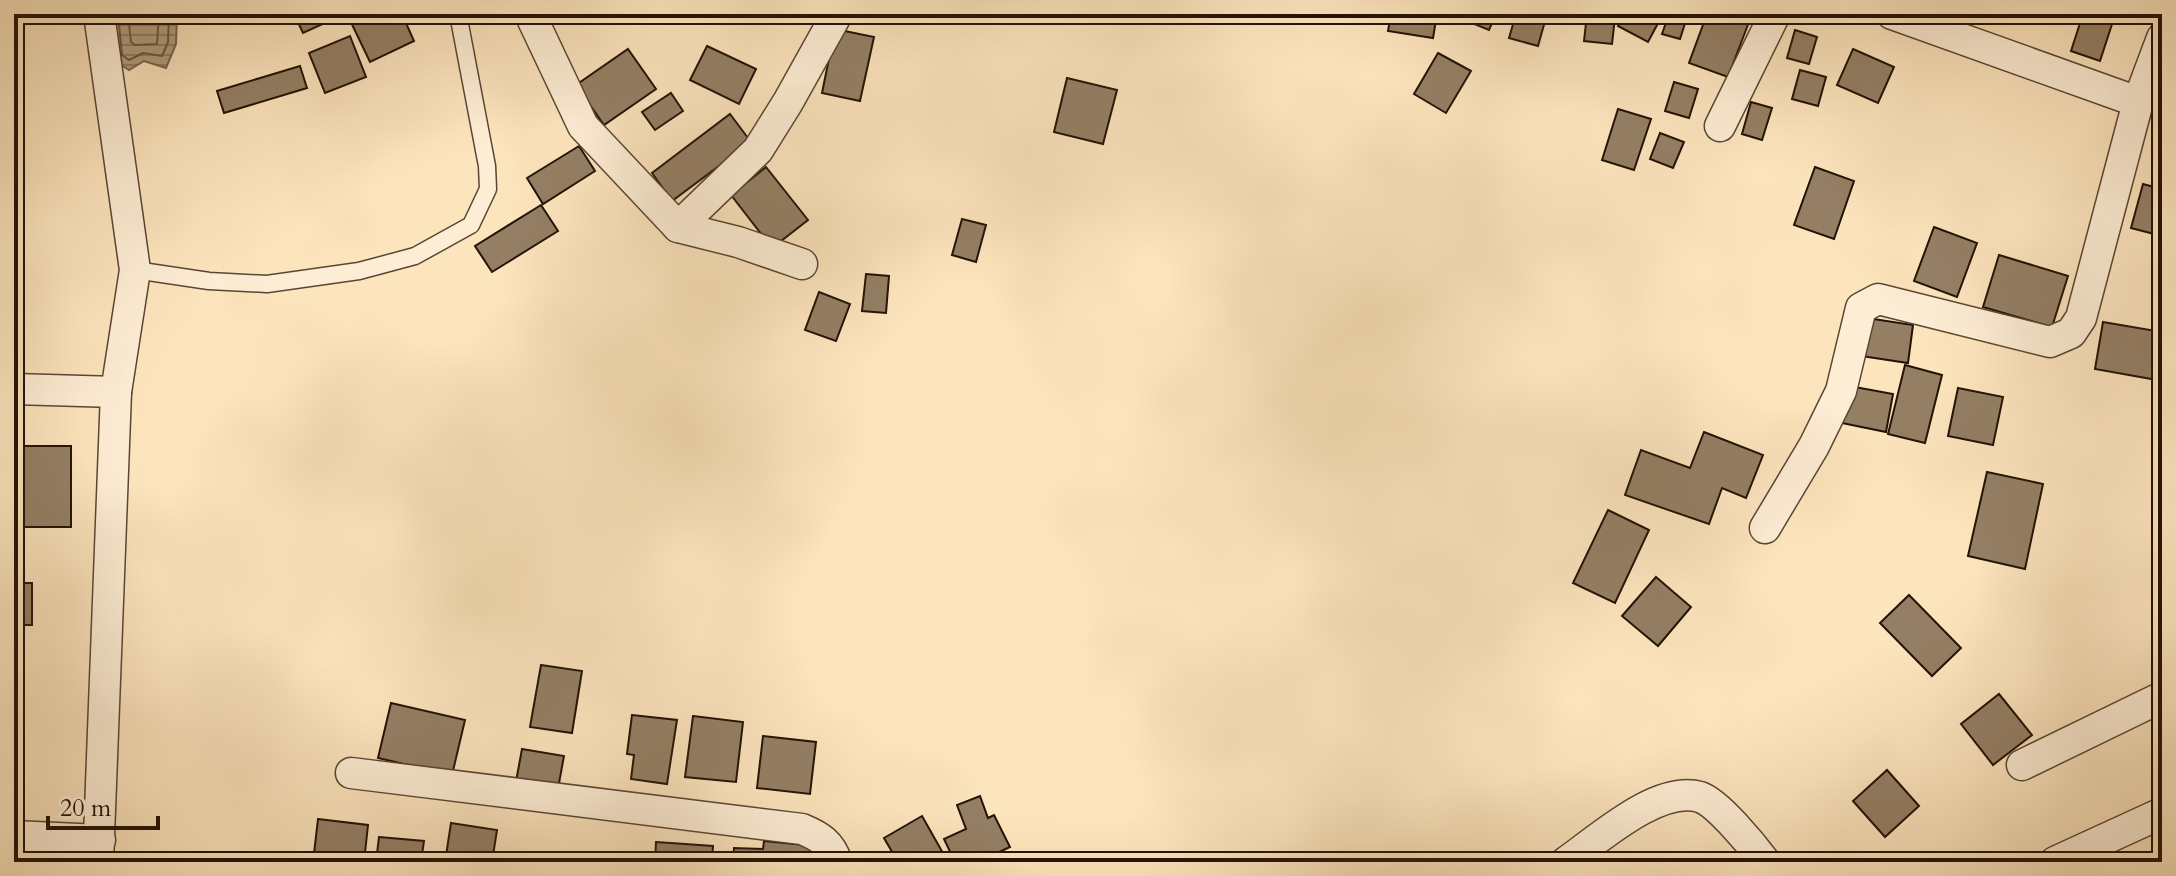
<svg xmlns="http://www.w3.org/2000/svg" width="2176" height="876" viewBox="0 0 2176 876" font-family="Cardo,serif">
	<defs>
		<pattern id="water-rules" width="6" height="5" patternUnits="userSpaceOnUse" patternTransform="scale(2)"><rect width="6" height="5" fill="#b29d7f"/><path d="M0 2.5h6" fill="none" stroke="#907f66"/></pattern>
	</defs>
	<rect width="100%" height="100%" fill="#fce4bd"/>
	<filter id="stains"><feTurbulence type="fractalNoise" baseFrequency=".0025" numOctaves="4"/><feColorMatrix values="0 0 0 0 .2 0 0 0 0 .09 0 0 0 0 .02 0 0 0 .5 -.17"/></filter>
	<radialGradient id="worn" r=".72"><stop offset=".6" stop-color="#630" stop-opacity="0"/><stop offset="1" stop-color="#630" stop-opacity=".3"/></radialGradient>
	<!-- water -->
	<path fill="url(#water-rules)" stroke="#79654f" stroke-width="2" d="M110 14H177L176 44 166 68 144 61 129 70 115 61Z"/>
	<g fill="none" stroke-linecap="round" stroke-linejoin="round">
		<!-- shore -->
		<g stroke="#6a5842" stroke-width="2">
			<path d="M118 14 122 55 129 60 143 53 162 56 168 42 169 14"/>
			<path d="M128 14 131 42 135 45 157 44 159 14"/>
		</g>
	</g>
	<!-- building -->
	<g fill="#947f65" stroke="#231206" stroke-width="2">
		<path d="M294 14H342V15L303 33Z"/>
		<path d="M347 14H402L414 41 370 62Z"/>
		<path d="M1213 14H1256L1253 24Z"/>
		<path d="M1391 14H1437L1433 38 1388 31Z"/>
		<path d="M1458 14H1496L1489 30 1457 17Z"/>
		<path d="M1516 14H1547L1538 46 1509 38Z"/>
		<path d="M1587 14 1615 17 1612 44 1584 41Z"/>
		<path d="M1624 14H1663L1648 42 1618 26Z"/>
		<path d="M1669 14H1688L1680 39 1662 34Z"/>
		<path d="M1707 14H1752L1728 77 1689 63Z"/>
		<path d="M2083 14 2115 15 2100 61 2071 51Z"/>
		<path d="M835 29 874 37 860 101 822 93Z"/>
		<path d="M1795 30 1817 37 1809 64 1787 58Z"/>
		<path d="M350 36 366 77 325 93 309 53Z"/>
		<path d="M707 46 756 69 739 104 690 80Z"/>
		<path d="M628 49 656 89 604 125 576 85Z"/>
		<path d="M1853 49 1894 67 1878 103 1837 85Z"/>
		<path d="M1438 53 1471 71 1446 113 1414 94Z"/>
		<path d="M300 66 307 88 224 113 217 91Z"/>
		<path d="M1800 70 1826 77 1818 106 1792 99Z"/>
		<path d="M1067 78 1117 90 1103 144 1054 132Z"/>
		<path d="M1674 82 1698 89 1689 118 1665 111Z"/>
		<path d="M671 93 683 111 655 130 642 112Z"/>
		<path d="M1751 102 1772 108 1762 140 1742 134Z"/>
		<path d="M1618 109 1651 119 1634 170 1602 160Z"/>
		<path d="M730 114 751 142 672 201 652 173Z"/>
		<path d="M1660 133 1684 142 1673 168 1650 159Z"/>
		<path d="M579 146 595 171 543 204 527 178Z"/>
		<path d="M766 167 808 220 772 248 731 195Z"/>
		<path d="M1815 167 1854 181 1834 239 1794 225Z"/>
		<path d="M2162 175V222L2158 235 2131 228 2143 184 2158 188Z"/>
		<path d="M541 205 558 231 492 272 475 246Z"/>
		<path d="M962 219 986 225 976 262 952 255Z"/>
		<path d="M1934 227 1977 243 1957 297 1914 281Z"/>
		<path d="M1999 255 2068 276 2052 327 1983 307Z"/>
		<path d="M866 274 889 276 886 313 862 311Z"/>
		<path d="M819 292 850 304 836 341 805 330Z"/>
		<path d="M1867 318 1913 325 1908 363 1861 356Z"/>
		<path d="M2103 322 2162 332 2157 380 2095 369Z"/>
		<path d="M1905 365 1942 375 1925 443 1888 434Z"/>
		<path d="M1844 385 1893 394 1886 432 1837 422Z"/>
		<path d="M1958 388 2003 397 1993 445 1948 436Z"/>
		<path d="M1704 432 1763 455 1746 498 1722 488 1709 524 1625 495 1641 450 1690 468Z"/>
		<rect x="24" y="446" width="47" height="81"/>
		<path d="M1987 472 2043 484 2025 569 1968 556Z"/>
		<path d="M1608 510 1649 530 1615 603 1573 583Z"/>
		<path d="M1656 577 1691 607 1658 646 1622 616Z"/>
		<rect x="14" y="583" width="18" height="42"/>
		<path d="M1909 595 1961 648 1932 676 1880 623Z"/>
		<path d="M541 665 582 671 572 733 530 727Z"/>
		<path d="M1999 694 2032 735 1993 765 1961 724Z"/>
		<path d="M391 703 465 720 452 775 378 758Z"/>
		<path d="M632 715 677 720 667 784 631 779 634 755 627 754Z"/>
		<path d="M693 716 743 722 736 782 685 777Z"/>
		<path d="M763 736 816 742 810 794 757 788Z"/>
		<path d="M522 749 564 756 557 794 515 787Z"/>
		<path d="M1887 770 1919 806 1885 837 1853 801Z"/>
		<path d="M980 796 988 818 994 815 1010 847 978 862H955L944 839 966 829 957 805Z"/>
		<path d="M922 816 948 862H898L884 838Z"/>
		<path d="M318 819 368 825 364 862H313Z"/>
		<path d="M451 823 497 830 492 862H445Z"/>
		<path d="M379 837 424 841 421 862H376Z"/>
		<path d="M764 841 815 846 814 862H733L734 848 763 849Z"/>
		<path d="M656 842 713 846 712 862H655Z"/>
	</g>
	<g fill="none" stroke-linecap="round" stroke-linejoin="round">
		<defs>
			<path id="service" d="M135 270 209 281 267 284 359 271 415 256 471 225 488 189 487 166 458 14"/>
			<g id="minor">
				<path d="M530 14 583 126 678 227 738 242 802 264"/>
				<path d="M1892 14 2138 102"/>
				<path d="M1720 126 1775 14"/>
				<path d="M678 227 758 150 788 102 837 14"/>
				<path d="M14 389 116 392"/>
				<path d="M1765 528 1814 446 1841 391 1861 308 1878 299 2050 342 2071 333 2081 318 2138 102 2162 38"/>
				<path d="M2022 765 2162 697"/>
				<path d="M351 773 802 829C821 837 830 843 837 862"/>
				<path d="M14 836 100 840"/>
				<path d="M98 862 116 392 135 270 99 14"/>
				<path d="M1566 862C1599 839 1658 785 1700 797 1718 803 1753 846 1765 862"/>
				<path d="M2055 862 2162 813"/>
			</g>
		</defs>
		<!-- service casing -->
		<use href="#service" stroke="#594634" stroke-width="19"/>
		<!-- minor casing -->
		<use href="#minor" stroke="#594634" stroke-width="33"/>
		<!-- service -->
		<use href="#service" stroke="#fdedd4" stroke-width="16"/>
		<!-- minor -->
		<use href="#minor" stroke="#fdedd4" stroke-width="30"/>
	</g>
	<!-- margin -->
	<rect width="2176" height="876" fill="none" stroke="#fce4bd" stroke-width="48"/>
	<rect x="16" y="16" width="2144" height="844" fill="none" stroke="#231206" stroke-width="4"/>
	<rect x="24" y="24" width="2128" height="828" fill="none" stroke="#231206" stroke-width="2"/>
	<!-- scale -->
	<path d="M48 816v12h110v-12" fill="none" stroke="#231206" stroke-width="4"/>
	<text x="60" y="816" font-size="24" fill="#231206" stroke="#fdedd4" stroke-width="6" paint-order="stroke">20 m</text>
	<rect width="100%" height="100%" filter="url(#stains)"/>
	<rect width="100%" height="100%" fill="url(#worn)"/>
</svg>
